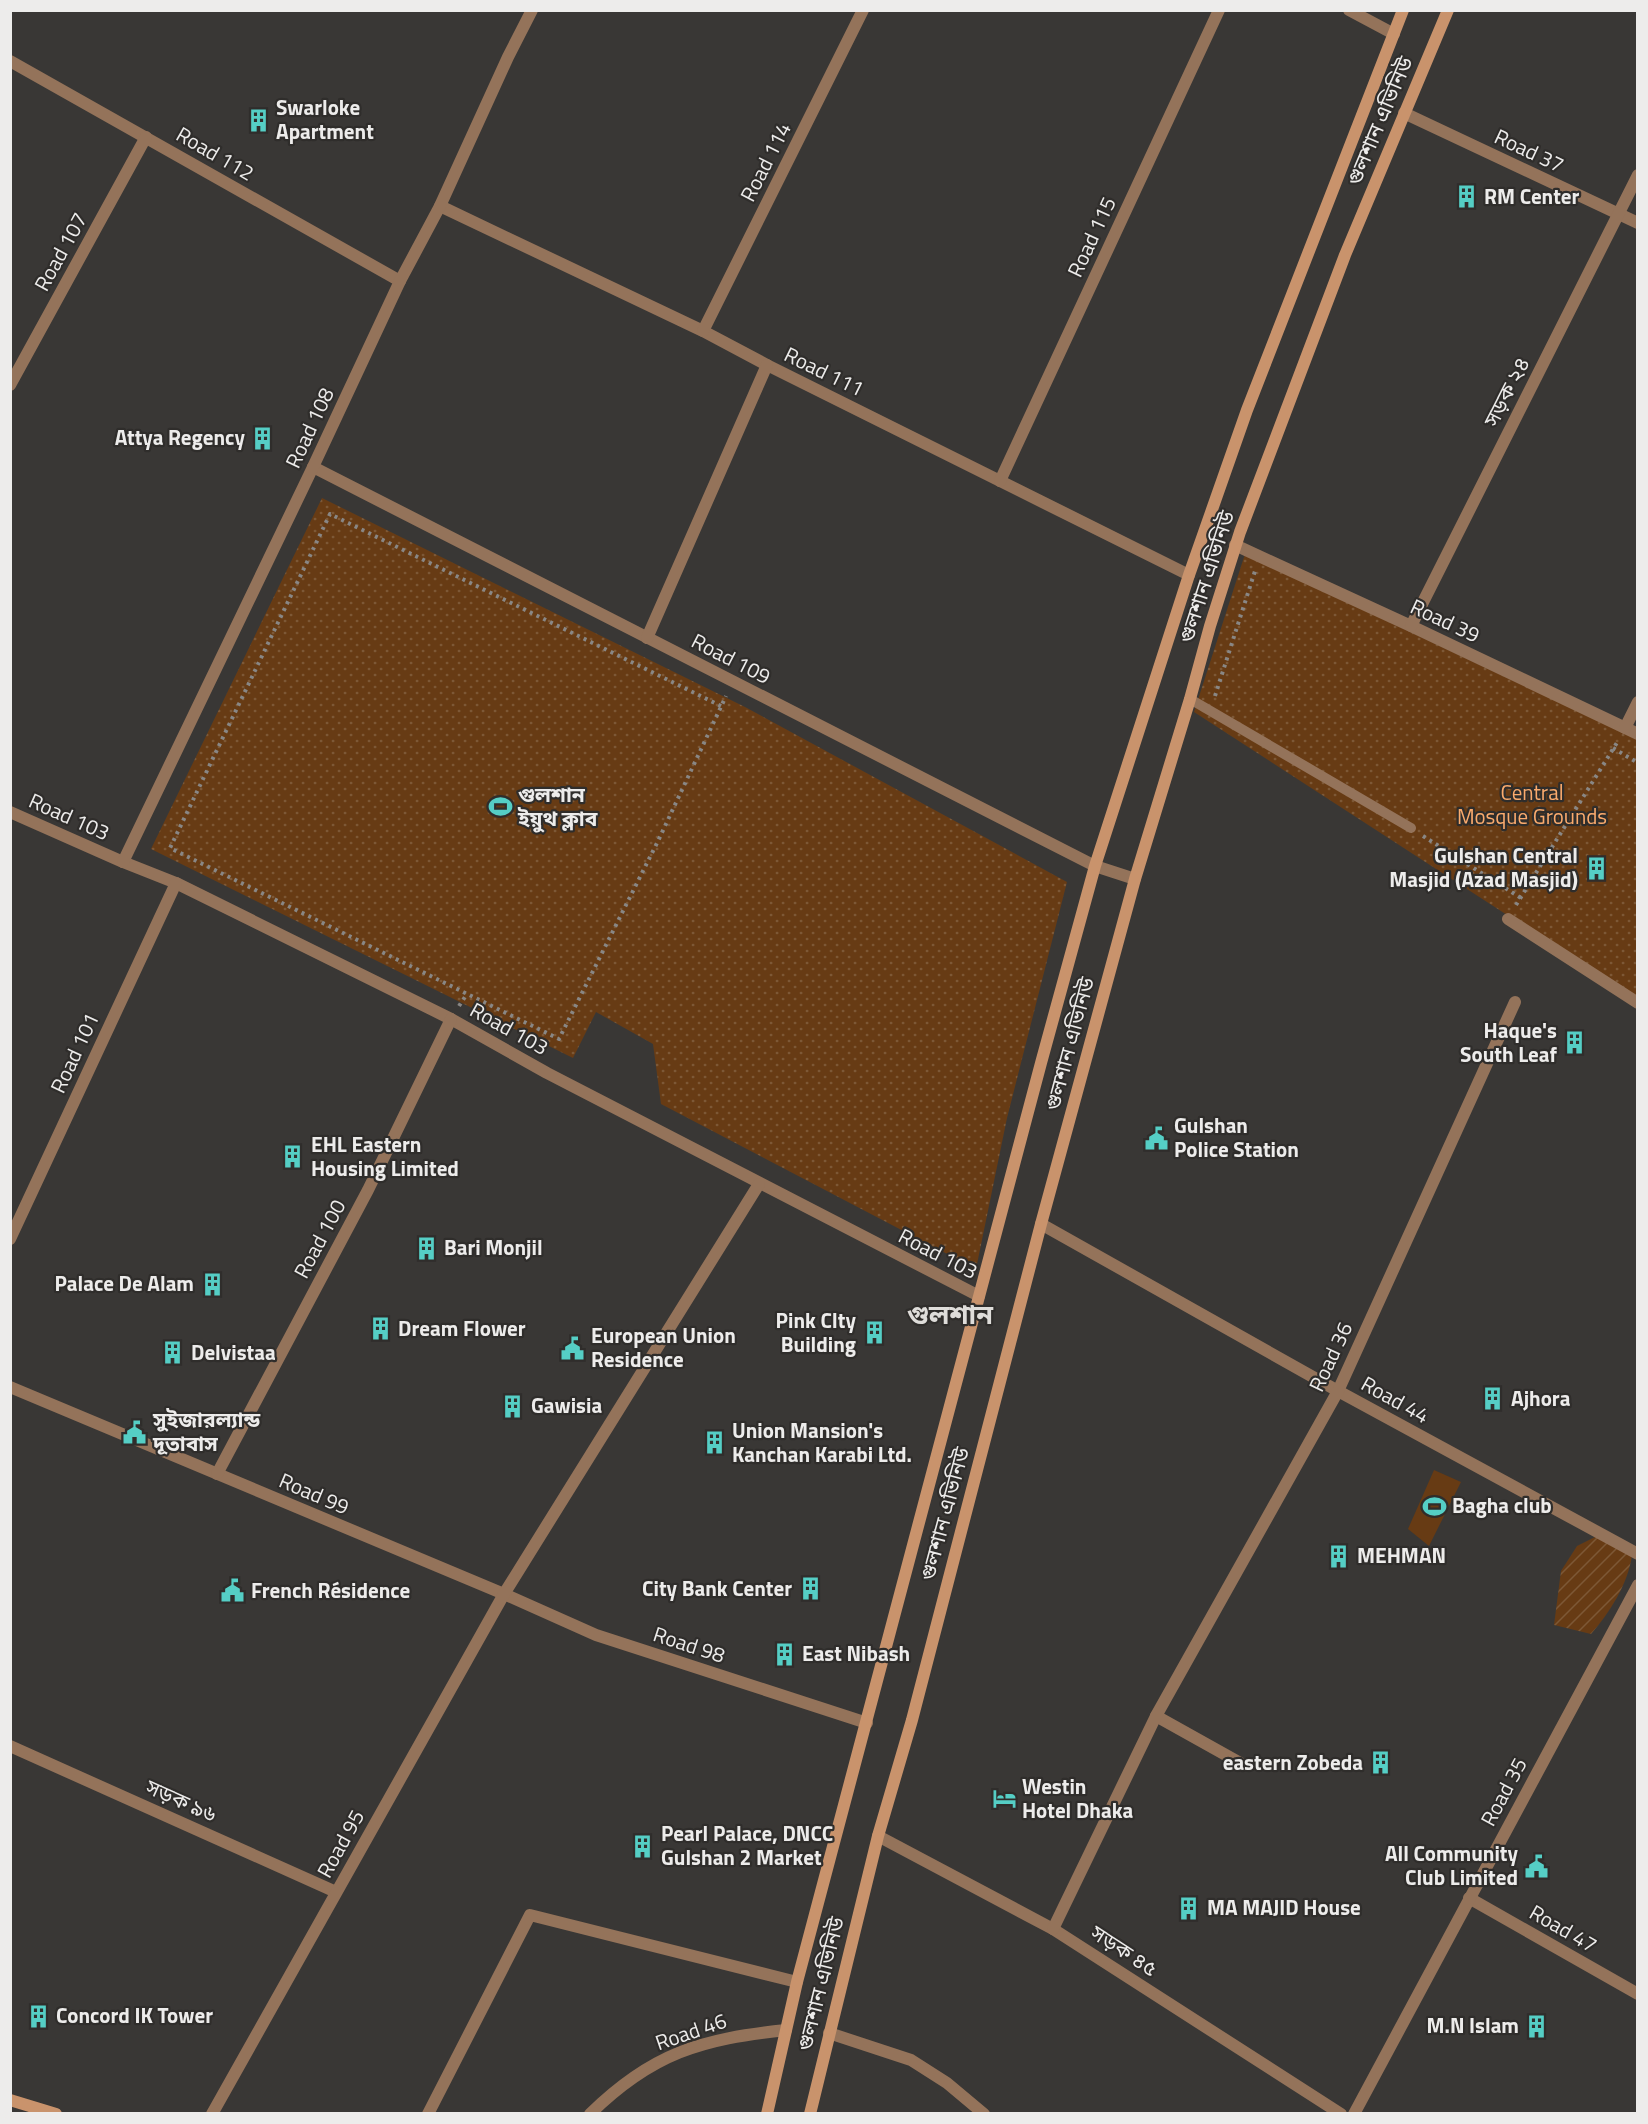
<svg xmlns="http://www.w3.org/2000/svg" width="1648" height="2124" viewBox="0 0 1648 2124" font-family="'Titillium Web','Noto Sans Bengali',sans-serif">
	<defs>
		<pattern id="park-dots" width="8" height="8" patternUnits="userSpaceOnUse" patternTransform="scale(1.5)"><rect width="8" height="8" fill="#673b14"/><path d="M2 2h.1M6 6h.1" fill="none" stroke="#7d5836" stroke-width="1.8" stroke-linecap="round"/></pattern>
		<pattern id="garden-furrows" width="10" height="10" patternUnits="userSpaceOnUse" patternTransform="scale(1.5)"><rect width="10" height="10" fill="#673b14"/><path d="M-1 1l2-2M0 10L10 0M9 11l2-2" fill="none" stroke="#7d5836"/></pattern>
	</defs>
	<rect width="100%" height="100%" fill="#393735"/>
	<!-- grass -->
	<path fill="#673b14" d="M1434 1470 1461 1482 1429 1546 1408 1529Z"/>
	<!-- park -->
	<g fill="url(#park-dots)">
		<path d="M322 498 745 707 1067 882 1007 1118 976 1269 661 1104 653 1044 596 1012 573 1058 151 849Z"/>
		<path d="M1245 554 1637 739V997L1504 913 1194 712Z"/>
	</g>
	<!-- garden -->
	<path fill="url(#garden-furrows)" d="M1597 1536 1632 1555C1628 1584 1610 1612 1591 1634L1554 1625 1561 1571 1577 1546Z"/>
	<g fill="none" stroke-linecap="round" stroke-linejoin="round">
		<!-- path -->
		<g stroke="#898785" stroke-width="4" stroke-dasharray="3 4.5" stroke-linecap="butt">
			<path d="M1215 696 1255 571"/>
			<path d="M721 706 330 514 170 848 559 1039 658 841 726 696"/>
			<path d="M1613 748 1638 763"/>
			<path d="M1423 836 1521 898"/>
			<path d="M1516 905 1618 741"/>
			<path d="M459 1006 467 994"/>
		</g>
		<!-- lane -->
		<path stroke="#94735a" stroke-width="10" d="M1190 699 1411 828"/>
		<!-- street -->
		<g stroke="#94735a" stroke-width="12">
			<path d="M1349 10 1394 34"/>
			<path d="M10 61 400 281"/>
			<path d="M1404 113 1638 223"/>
			<path d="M440 206 703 331 767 365 1189 575"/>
			<path d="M703 331 863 10"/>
			<path d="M10 385 146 137"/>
			<path d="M313 467 1095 866 1135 879"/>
			<path d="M1000 481 1219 10"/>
			<path d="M1235 545 1411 626 1638 734"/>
			<path d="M1411 626 1638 175"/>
			<path d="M647 638 767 365"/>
			<path d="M1625 728 1638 702"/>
			<path d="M10 812 123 862 176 883 451 1019 547 1073 979 1296"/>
			<path d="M123 862 313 467 400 281 440 206 508 57 532 10"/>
			<path d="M1508 919 1638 1003"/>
			<path d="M1041 1224 1338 1391 1638 1554"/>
			<path d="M10 1239 176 883"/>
			<path d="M10 1387 504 1594 596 1635 867 1723"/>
			<path d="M217 1474 368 1190 451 1019"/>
			<path d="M1156 1716 1242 1764"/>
			<path d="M10 1746 336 1892"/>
			<path d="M878 1836 1053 1929 1341 2114"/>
			<path d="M1469 1898 1638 1994"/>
			<path d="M1053 1929 1156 1716 1338 1391 1515 1002"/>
			<path d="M829 2033 911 2060 947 2083 984 2114"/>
			<path d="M212 2114 504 1594 759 1184"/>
			<path d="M428 2114 530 1915 797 1982"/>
			<path d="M590 2114C652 2053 701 2039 786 2030"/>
			<path d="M1354 2114 1638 1585"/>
		</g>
		<!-- secondary -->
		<g stroke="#c9936c" stroke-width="12">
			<path d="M10 2100 56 2114"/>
			<path d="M767 2114 797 1982 1041 1063 1095 866 1189 575 1247 410 1403 10"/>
			<path d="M810 2114 878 1836 912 1720 1041 1224 1135 879 1190 699 1210 626 1240 532 1345 255 1448 10"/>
		</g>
	</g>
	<!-- icons -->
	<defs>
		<symbol id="building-bare" viewBox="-9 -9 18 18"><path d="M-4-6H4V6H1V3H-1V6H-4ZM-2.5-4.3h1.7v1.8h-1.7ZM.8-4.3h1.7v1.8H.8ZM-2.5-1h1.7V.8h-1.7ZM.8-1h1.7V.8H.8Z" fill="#55cec5" stroke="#2f2d2b" stroke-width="2.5" paint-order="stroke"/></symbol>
		<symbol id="stadium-bare" viewBox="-9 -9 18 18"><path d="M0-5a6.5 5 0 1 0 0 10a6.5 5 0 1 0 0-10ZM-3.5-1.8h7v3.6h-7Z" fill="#55cec5" stroke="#2f2d2b" stroke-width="2.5" paint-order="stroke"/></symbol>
		<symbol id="civic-bare" viewBox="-9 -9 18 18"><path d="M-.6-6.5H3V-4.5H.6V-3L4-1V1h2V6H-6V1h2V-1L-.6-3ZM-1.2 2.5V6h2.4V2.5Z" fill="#55cec5" stroke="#2f2d2b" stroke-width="2.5" paint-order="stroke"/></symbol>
		<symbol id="hotel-bare" viewBox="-9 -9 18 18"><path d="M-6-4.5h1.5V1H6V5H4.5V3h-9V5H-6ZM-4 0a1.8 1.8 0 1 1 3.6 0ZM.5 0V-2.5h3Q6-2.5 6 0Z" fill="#55cec5" stroke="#2f2d2b" stroke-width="2.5" paint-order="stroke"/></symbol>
	</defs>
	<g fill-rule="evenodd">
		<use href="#building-bare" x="242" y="104" width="33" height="33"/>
		<use href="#building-bare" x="1450" y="180" width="33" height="33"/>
		<use href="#building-bare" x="246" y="422" width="33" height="33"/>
		<use href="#stadium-bare" x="484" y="790" width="33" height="33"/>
		<use href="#building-bare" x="1580" y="852" width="33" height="33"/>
		<use href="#building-bare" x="1558" y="1026" width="33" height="33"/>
		<use href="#civic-bare" x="1140" y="1122" width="33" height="33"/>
		<use href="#building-bare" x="276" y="1140" width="33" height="33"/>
		<use href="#building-bare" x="410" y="1232" width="33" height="33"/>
		<use href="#building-bare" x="196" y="1268" width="33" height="33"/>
		<use href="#building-bare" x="364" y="1312" width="33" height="33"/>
		<use href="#building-bare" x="858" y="1316" width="33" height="33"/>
		<use href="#civic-bare" x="556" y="1332" width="33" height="33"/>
		<use href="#building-bare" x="156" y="1336" width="33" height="33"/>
		<use href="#building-bare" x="1476" y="1382" width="33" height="33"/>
		<use href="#building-bare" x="496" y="1390" width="33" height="33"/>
		<use href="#civic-bare" x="118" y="1416" width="33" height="33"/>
		<use href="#building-bare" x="698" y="1426" width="33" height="33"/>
		<use href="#stadium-bare" x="1418" y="1490" width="33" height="33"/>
		<use href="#building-bare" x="1322" y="1540" width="33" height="33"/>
		<use href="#building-bare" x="794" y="1572" width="33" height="33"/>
		<use href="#civic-bare" x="216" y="1574" width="33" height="33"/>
		<use href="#building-bare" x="768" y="1638" width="33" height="33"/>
		<use href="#building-bare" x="1364" y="1746" width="33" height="33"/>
		<use href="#hotel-bare" x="988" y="1782" width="33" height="33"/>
		<use href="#building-bare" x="626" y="1830" width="33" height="33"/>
		<use href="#civic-bare" x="1520" y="1850" width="33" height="33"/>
		<use href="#building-bare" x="1172" y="1892" width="33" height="33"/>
		<use href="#building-bare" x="22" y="2000" width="33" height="33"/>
		<use href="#building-bare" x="1520" y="2010" width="33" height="33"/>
	</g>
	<g text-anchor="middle" stroke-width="4.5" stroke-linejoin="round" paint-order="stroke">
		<!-- poi labels -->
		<g font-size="21" font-weight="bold" fill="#edeceb" stroke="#2f2d2b" text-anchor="start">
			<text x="276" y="115">Swarloke<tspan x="276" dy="24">Apartment</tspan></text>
			<text x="1484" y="204">RM Center</text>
			<text x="245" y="445" text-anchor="end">Attya Regency</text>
			<text x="518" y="802">গুলশান<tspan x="518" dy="24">ইয়ুথ ক্লাব</tspan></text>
			<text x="1578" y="863" text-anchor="end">Gulshan Central<tspan x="1578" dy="24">Masjid (Azad Masjid)</tspan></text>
			<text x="1557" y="1038" text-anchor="end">Haque's<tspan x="1557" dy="24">South Leaf</tspan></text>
			<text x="1174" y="1133">Gulshan<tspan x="1174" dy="24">Police Station</tspan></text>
			<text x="311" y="1152">EHL Eastern<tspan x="311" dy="24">Housing Limited</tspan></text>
			<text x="444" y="1255">Bari Monjil</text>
			<text x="194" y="1291" text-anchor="end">Palace De Alam</text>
			<text x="856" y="1328" text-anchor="end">Pink CIty<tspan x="856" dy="24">Building</tspan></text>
			<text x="398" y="1336">Dream Flower</text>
			<text x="591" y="1343">European Union<tspan x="591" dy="24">Residence</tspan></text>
			<text x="191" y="1360">Delvistaa</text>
			<text x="1511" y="1406">Ajhora</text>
			<text x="531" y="1413">Gawisia</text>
			<text x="153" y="1427">সুইজারল্যান্ড<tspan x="153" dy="24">দূতাবাস</tspan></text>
			<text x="732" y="1438">Union Mansion's<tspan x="732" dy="24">Kanchan Karabi Ltd.</tspan></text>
			<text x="1452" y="1513">Bagha club</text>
			<text x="1357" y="1563">MEHMAN</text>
			<text x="792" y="1596" text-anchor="end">City Bank Center</text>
			<text x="251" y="1598">French Résidence</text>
			<text x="802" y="1661">East Nibash</text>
			<text x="1363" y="1770" text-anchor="end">eastern Zobeda</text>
			<text x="1022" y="1794">Westin<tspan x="1022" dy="24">Hotel Dhaka</tspan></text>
			<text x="661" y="1841">Pearl Palace, DNCC<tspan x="661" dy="24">Gulshan 2 Market</tspan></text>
			<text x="1518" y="1861" text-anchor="end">All Community<tspan x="1518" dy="24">Club Limited</tspan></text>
			<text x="1207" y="1915">MA MAJID House</text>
			<text x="56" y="2023">Concord IK Tower</text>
			<text x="1519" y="2033" text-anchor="end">M.N Islam</text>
		</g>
		<!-- street labels -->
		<g font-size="21" fill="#edeceb" stroke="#2f2d2b">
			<text transform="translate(1380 121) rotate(-67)" y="7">গুলশান এভিনিউ</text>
			<text transform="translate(1529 151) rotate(25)" y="7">Road 37</text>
			<text transform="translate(215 154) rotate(30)" y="7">Road 112</text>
			<text transform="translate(766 162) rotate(-63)" y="7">Road 114</text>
			<text transform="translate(1092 237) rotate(-65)" y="7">Road 115</text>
			<text transform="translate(61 252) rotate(-61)" y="7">Road 107</text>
			<text transform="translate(824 372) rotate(26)" y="7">Road 111</text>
			<text transform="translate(1507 392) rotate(-63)" y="7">সড়ক ২৪</text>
			<text transform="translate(310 428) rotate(-65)" y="7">Road 108</text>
			<text transform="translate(1207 577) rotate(-72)" y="7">গুলশান এভিনিউ</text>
			<text transform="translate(1445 621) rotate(25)" y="7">Road 39</text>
			<text transform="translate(731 659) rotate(27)" y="7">Road 109</text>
			<text transform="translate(69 817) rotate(24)" y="7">Road 103</text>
			<text transform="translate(509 1029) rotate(29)" y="7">Road 103</text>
			<text transform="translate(1070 1044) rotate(-75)" y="7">গুলশান এভিনিউ</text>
			<text transform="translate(75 1053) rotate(-65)" y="7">Road 101</text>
			<text transform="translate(320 1239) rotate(-62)" y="7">Road 100</text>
			<text transform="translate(938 1254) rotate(27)" y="7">Road 103</text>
			<text transform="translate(1331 1357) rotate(-65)" y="7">Road 36</text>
			<text transform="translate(1395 1400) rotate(29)" y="7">Road 44</text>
			<text transform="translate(314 1494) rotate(23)" y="7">Road 99</text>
			<text transform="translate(945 1514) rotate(-75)" y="7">গুলশান এভিনিউ</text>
			<text transform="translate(689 1645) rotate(18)" y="7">Road 98</text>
			<text transform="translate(1504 1792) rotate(-62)" y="7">Road 35</text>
			<text transform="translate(181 1801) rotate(24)" y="7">সড়ক ৯৬</text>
			<text transform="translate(341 1844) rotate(-61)" y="7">Road 95</text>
			<text transform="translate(1563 1929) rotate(30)" y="7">Road 47</text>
			<text transform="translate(1124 1951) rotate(33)" y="7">সড়ক ৪৫</text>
			<text transform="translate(821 1984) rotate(-76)" y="7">গুলশান এভিনিউ</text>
			<text transform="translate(691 2032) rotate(-19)" y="7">Road 46</text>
		</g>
		<!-- park labels -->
		<g font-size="21" fill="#fbab6d" stroke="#2f2d2b">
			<text x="1532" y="800">Central<tspan x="1532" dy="24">Mosque Grounds</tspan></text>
		</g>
		<!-- district labels -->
		<g font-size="27" font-weight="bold" fill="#dfddda" stroke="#2f2d2b">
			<text x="950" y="1324">গুলশান</text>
		</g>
	</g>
	<!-- border -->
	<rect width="1648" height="2124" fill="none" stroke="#edeceb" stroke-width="24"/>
</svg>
